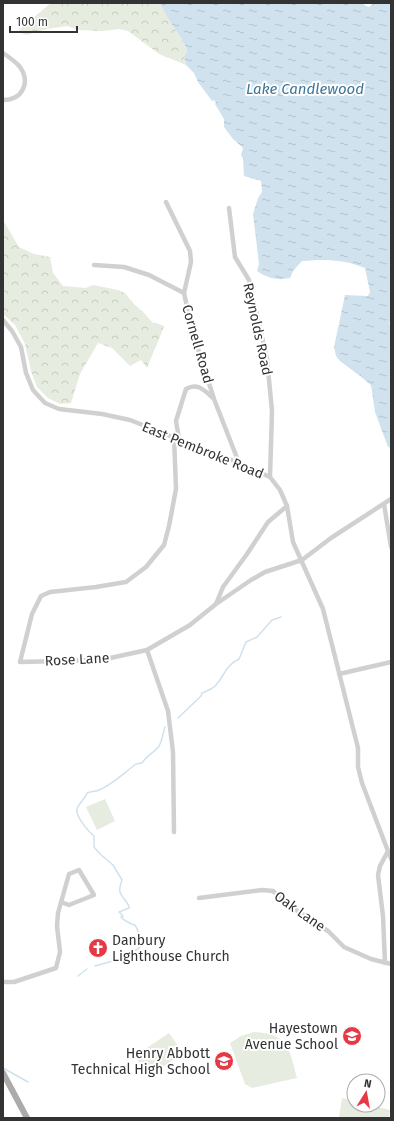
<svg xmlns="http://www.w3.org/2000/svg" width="394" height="1121" viewBox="0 0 394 1121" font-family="'Fira Sans',sans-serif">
	<defs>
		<pattern id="forest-crowns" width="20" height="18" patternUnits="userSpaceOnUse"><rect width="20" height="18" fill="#e6ecdf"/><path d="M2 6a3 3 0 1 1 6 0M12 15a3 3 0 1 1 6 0" fill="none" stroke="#c6cbc0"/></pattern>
		<pattern id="water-ripples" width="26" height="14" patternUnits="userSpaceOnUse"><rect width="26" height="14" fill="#cfe2ee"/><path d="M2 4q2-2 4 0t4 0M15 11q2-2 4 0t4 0" fill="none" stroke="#b2c2cd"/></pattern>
	</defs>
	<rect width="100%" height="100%" fill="#fff"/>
	<!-- forest -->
	<g fill="url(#forest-crowns)">
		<path d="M51 3H160C163 10 167 17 171 23 177 33 184 40 187 51L184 56 186 65 159 54 128 31 119 29 102 31 79 30 67 26 47 29 27 35 21 33 19 30Z"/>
		<path d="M3 220 19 247 34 254 50 257 53 273 63 286 86 288 93 285 118 290 125 293 133 303 144 313 153 323H156L164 326C159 341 152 354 147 368L141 360 130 366 112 348 98 343 80 374 71 403 60 404 48 398 37 387 31 371 25 344 15 325 3 314Z"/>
	</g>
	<!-- park -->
	<g fill="#e6ecdf">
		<path d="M105 799 115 821 97 830 86 807Z"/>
		<path d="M254 1032C289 1034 289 1048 297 1078L252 1088 245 1084 230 1043 241 1036Z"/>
		<path d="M169 1033 183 1053 149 1076 135 1056Z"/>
		<path d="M342 1098 354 1101V1105H371L390 1110 389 1118H339Z"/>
	</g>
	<!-- water -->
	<path fill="url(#water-ripples)" d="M160 3H362L366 6 369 7 374 3H391V321L389 323 391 328V448L388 447 375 412 371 385 360 376 340 361 336 356 334 347 345 295 368 296 370 292 365 268C343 259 325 259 302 261L293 271 290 278C278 281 267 278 257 271L259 264 253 214 258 198 262 192 261 181 244 176 243 158 241 155 243 148 233 139 224 127V119L215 104 216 103 214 100 212 101 198 82 194 73 186 65 184 56 187 51C184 40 177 33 171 23 167 17 163 10 160 3Z"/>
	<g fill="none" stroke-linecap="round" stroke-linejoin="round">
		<!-- stream -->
		<g stroke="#cfe2ee" stroke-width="1.5">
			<path d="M178 718 201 696 202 693C206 691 213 689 216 685 225 675 225 666 239 659L246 642 257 637 272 620 281 617"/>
			<path d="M95 966 116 960 138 949 141 946C140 938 139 931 135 925L131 924C127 921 124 921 121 917L123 916 119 912 129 908V906C123 895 116 895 122 880L113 865 100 854 94 847V836C89 832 75 816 77 809 78 804 85 799 87 793 91 791 95 792 99 790 112 785 125 772 136 764L142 763C147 755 154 753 159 746 162 741 163 733 165 727"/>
			<path d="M78 976 87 969"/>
			<path d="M3 1068 28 1082"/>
		</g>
		<!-- minor -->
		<g stroke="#d0d0d0" stroke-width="4.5">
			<path d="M3 53C9 57 16 62 20 67 31 83 22 100 3 100"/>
			<path d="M166 202 190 251 191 262 184 293 192 330 214 399 239 463"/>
			<path d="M229 208 235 257 249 280 267 359 272 411 270 477"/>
			<path d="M94 265 124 267 149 275 184 293"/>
			<path d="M3 320 12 331 21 347 26 373 33 390 45 403 59 409 102 414 130 420 239 463 270 477 280 490 287 506 293 542 323 609 358 748V767L362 783 391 859"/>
			<path d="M174 437 176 489 169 526 164 545 146 567 126 582 96 587 50 592 41 596 32 614 20 662 101 660 147 650 190 625 216 604 251 580 265 572 302 560 331 538 391 499"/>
			<path d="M179 439 176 421 186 389C198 382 205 391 213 398"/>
			<path d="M384 504 391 547"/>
			<path d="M216 604 223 587 247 554 268 522 287 506"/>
			<path d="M147 650 168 711 173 752 174 832"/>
			<path d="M339 674 391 662"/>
			<path d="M199 898 262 890 273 891 290 906 328 931 344 947 371 959 391 964"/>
			<path d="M385 963 383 916 378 875 380 866 388 851"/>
			<path d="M3 982H14L56 968 60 952 57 926 58 913 69 874 79 870 94 895 69 905 61 902"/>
		</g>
		<!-- major -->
		<path stroke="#ababab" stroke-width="6" d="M3 1073 27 1118"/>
	</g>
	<!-- icons -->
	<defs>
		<symbol id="church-disc" viewBox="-11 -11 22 22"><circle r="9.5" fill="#e63946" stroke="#fff"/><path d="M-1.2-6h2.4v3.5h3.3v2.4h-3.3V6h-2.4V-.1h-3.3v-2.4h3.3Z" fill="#fff"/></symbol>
		<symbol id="school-disc" viewBox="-11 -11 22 22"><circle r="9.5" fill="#e63946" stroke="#fff"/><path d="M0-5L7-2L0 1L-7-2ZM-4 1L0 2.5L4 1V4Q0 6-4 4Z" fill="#fff"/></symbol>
	</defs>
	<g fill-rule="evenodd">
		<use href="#church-disc" x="87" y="937" width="22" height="22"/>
		<use href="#school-disc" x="341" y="1025" width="22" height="22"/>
		<use href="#school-disc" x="213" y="1050" width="22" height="22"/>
	</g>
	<g text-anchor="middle" stroke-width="4" stroke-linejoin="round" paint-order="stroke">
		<!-- street labels -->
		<g font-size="14" fill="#333" stroke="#fff">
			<text transform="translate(258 329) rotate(78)" y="5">Reynolds Road</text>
			<text transform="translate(198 344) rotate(74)" y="5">Cornell Road</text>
			<text transform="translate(203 450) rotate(22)" y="5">East Pembroke Road</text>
			<text transform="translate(77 659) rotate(-3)" y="5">Rose Lane</text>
			<text transform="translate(300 911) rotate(35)" y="5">Oak Lane</text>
		</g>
		<!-- poi labels -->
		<g font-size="14" fill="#333" stroke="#fff" text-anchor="end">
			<text x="112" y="945" text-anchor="start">Danbury<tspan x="112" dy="16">Lighthouse Church</tspan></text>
			<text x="338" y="1033">Hayestown<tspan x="338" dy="16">Avenue School</tspan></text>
			<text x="210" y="1058">Henry Abbott<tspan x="210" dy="16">Technical High School</tspan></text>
		</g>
		<!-- water labels -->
		<g font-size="15" font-style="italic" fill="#3f7597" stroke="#fff">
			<text x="305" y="94">Lake Candlewood</text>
		</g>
	</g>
	<!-- border -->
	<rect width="394" height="1121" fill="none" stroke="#333333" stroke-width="8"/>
	<!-- north arrow -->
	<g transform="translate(366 1093) rotate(11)"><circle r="19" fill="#ffffff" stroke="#adadad"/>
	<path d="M0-3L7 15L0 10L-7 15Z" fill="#e63946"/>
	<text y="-6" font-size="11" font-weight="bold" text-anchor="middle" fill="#333333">N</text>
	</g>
	<!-- scale -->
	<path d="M10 26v6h67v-6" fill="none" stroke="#333333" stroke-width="2"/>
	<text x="16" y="26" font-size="12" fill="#333333" stroke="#ffffff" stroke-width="3" paint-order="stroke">100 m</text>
</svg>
